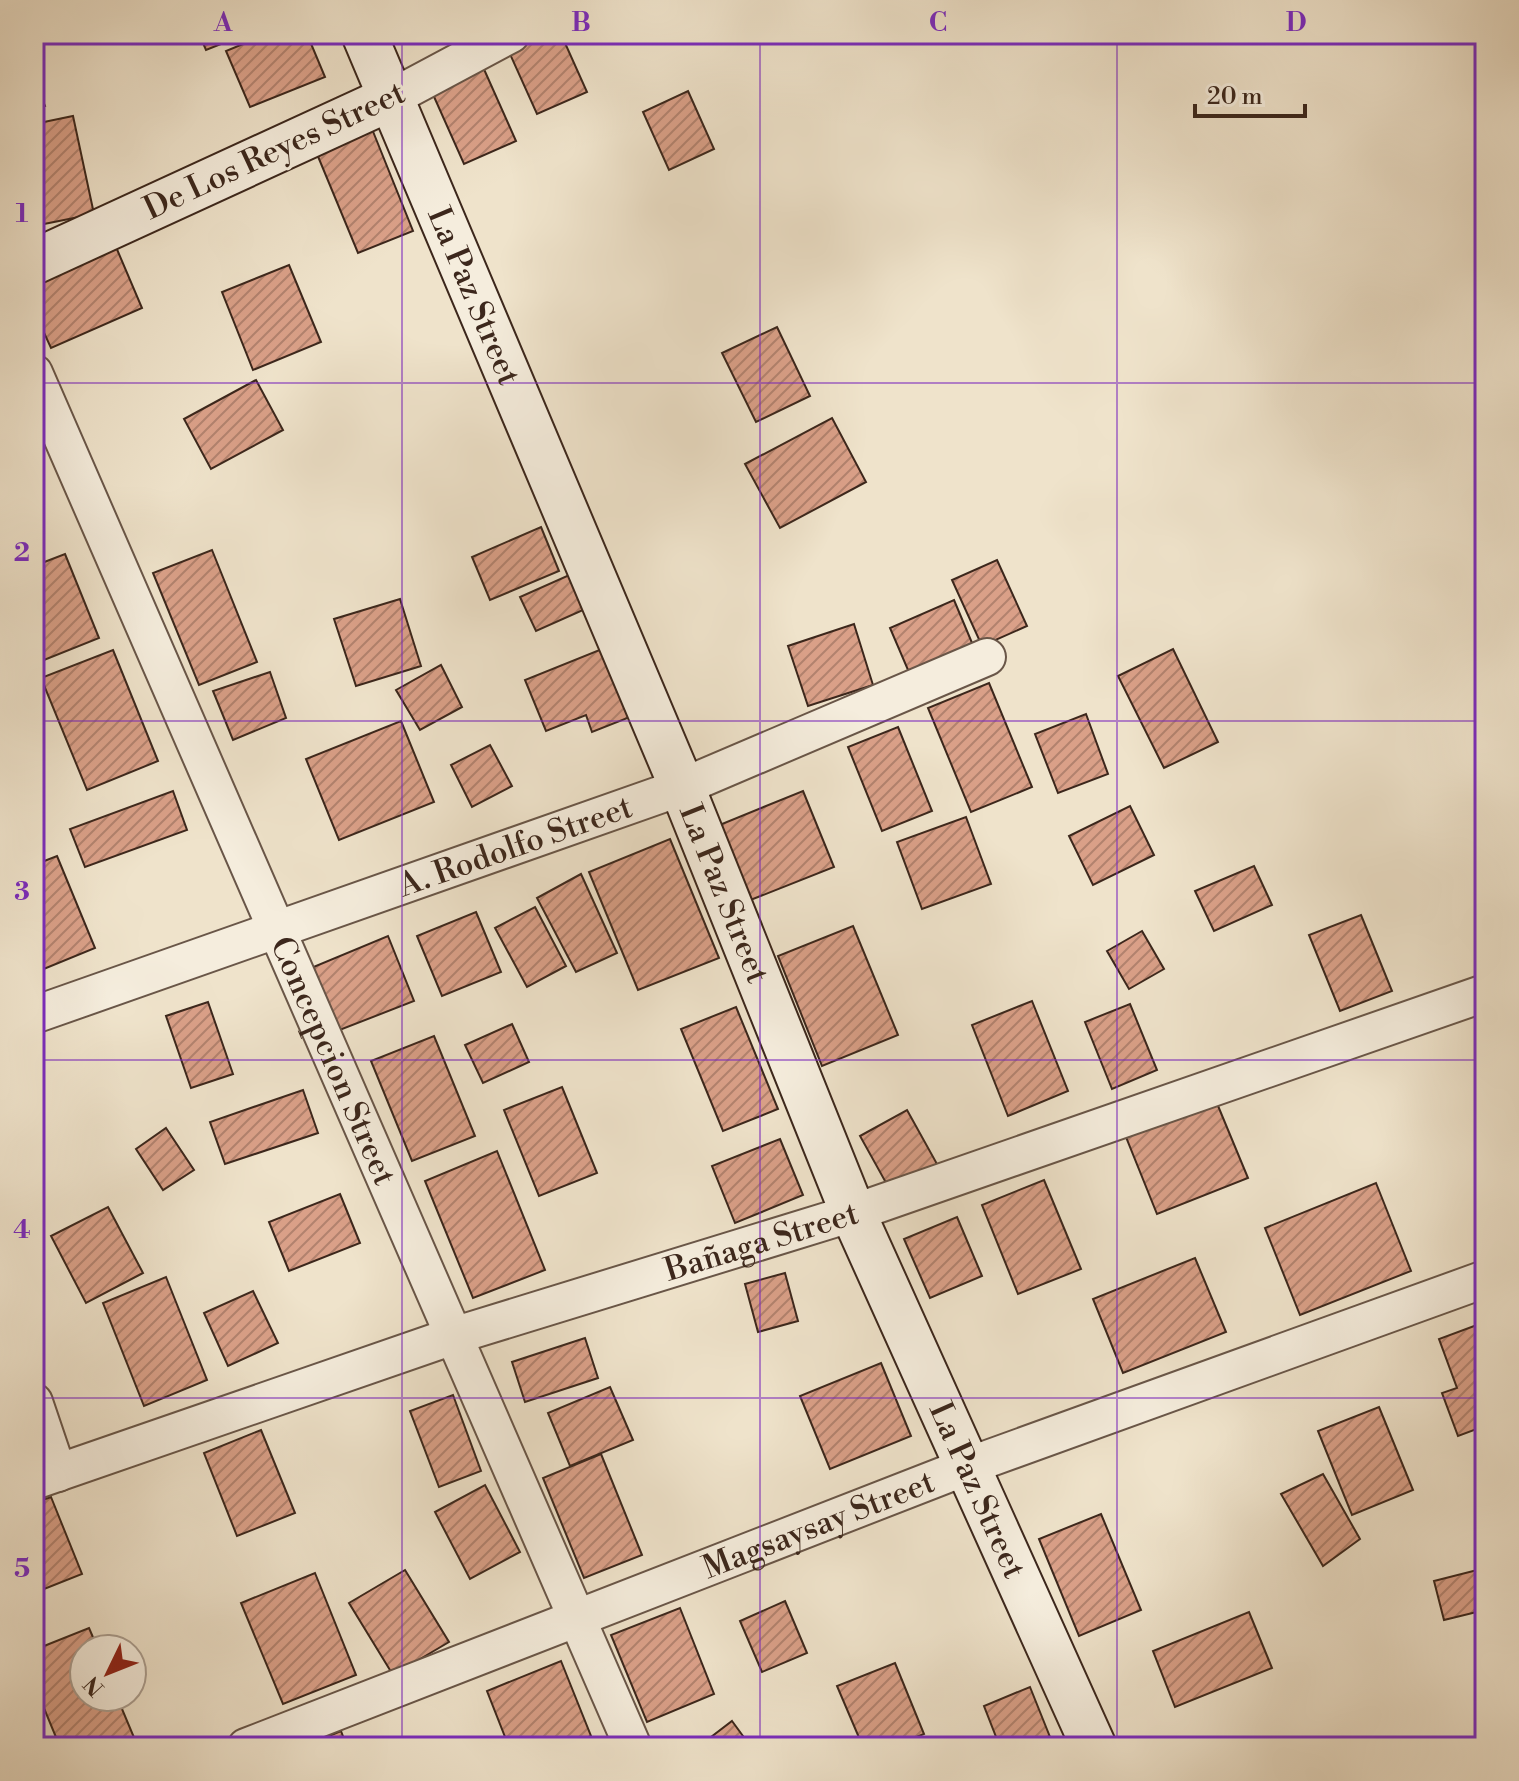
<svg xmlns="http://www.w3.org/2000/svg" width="1519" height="1781" viewBox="0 0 1519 1781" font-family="'Libre Bodoni',serif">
	<defs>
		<pattern id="building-hatch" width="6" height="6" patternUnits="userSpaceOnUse" patternTransform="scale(2)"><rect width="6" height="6" fill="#daa088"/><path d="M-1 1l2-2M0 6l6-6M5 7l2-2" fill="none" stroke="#b2826e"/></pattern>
	</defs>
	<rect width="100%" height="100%" fill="#efe3cb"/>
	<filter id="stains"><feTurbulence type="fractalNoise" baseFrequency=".0025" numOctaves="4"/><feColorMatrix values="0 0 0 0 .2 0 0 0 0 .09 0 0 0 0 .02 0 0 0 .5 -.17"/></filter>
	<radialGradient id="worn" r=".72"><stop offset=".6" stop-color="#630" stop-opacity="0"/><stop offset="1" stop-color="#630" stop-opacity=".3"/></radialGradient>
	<!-- building -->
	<g fill="url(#building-hatch)" stroke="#3c271c" stroke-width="2">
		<path d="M199 34H246L206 50Z"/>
		<path d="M267 34H307L325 77 250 107 226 51Z"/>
		<path d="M525 34H561L587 92 537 114 505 43Z"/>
		<path d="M483 67 516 141 464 164 431 90Z"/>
		<path d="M34 79 45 106 34 111Z"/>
		<path d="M688 91 714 149 669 170 643 112Z"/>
		<path d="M73 116 94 214 34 226V124Z"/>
		<path d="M368 119 413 231 358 253 312 142Z"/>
		<path d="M116 247 142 308 51 348 34 311V282Z"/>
		<path d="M289 265 321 342 253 370 222 292Z"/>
		<path d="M777 327 810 396 756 422 722 353Z"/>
		<path d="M256 380 283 430 211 469 184 419Z"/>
		<path d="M832 418 866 482 780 528 745 464Z"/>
		<path d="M541 527 559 571 490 600 472 557Z"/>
		<path d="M212 550 257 662 199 685 153 573Z"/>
		<path d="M65 554 99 638 34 664V566Z"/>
		<path d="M997 560 1027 626 982 646 952 580Z"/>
		<path d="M576 572 592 606 536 631 520 597Z"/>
		<path d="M400 599 421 666 356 686 334 619Z"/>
		<path d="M954 600 975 650 911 677 890 628Z"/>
		<path d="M854 624 873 685 808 706 788 646Z"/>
		<path d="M602 649 630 717 592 732 586 715 546 731 525 680Z"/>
		<path d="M1173 649 1218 742 1164 768 1118 676Z"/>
		<path d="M113 650 158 761 87 790 41 678Z"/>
		<path d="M441 665 462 707 420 730 396 690Z"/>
		<path d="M270 672 286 718 233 740 213 691Z"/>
		<path d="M989 683 1032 787 971 812 928 708Z"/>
		<path d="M1086 714 1108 774 1058 793 1035 734Z"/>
		<path d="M401 721 434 802 339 840 306 759Z"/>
		<path d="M898 727 932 811 882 831 848 747Z"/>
		<path d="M490 745 512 786 472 807 451 765Z"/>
		<path d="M173 791 187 830 85 867 70 829Z"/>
		<path d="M803 791 834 867 748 901 717 826Z"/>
		<path d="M1130 806 1154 855 1093 885 1069 836Z"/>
		<path d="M966 817 991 884 922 909 897 842Z"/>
		<path d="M670 839 719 958 638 990 589 872Z"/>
		<path d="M57 856 95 948 34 973V865Z"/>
		<path d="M1254 866 1272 905 1214 931 1195 891Z"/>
		<path d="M581 874 617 953 576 972 537 898Z"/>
		<path d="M535 907 566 966 527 987 495 928Z"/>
		<path d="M476 912 501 972 442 996 417 936Z"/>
		<path d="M1361 915 1392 991 1340 1011 1309 935Z"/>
		<path d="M853 926 898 1035 822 1066 778 956Z"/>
		<path d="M1142 931 1164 969 1129 989 1107 951Z"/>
		<path d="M388 936 414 1001 337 1031 311 968Z"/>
		<path d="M1032 1001 1068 1091 1008 1116 972 1025Z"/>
		<path d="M208 1002 233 1074 191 1088 166 1016Z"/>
		<path d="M1130 1004 1157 1070 1112 1089 1085 1022Z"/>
		<path d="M736 1007 778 1109 723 1131 681 1029Z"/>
		<path d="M512 1024 529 1062 483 1083 465 1045Z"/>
		<path d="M434 1036 475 1136 412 1161 371 1061Z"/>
		<path d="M562 1087 597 1173 539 1196 504 1110Z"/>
		<path d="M303 1090 318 1133 225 1164 210 1122Z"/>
		<path d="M1216 1101 1248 1178 1157 1214 1126 1137Z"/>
		<path d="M907 1110 937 1164 890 1190 860 1136Z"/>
		<path d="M166 1128 194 1170 163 1190 136 1149Z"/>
		<path d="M780 1139 803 1195 735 1223 712 1166Z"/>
		<path d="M497 1151 545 1270 473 1298 425 1181Z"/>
		<path d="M1044 1180 1081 1269 1018 1294 982 1205Z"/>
		<path d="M1376 1183 1411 1271 1300 1315 1265 1228Z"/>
		<path d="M340 1194 360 1243 289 1271 269 1222Z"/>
		<path d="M108 1207 143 1273 86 1303 51 1236Z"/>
		<path d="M957 1217 982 1276 930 1298 904 1239Z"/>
		<path d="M1195 1258 1226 1332 1123 1373 1093 1299Z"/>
		<path d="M785 1273 798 1321 758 1332 745 1284Z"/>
		<path d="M166 1277 207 1380 144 1406 103 1303Z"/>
		<path d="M253 1291 278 1343 228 1366 204 1313Z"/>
		<path d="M1485 1322V1401L1479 1403 1485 1426 1458 1436 1442 1393 1457 1388 1439 1339Z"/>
		<path d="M585 1338 598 1378 525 1402 512 1362Z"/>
		<path d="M881 1363 911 1436 830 1469 800 1396Z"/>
		<path d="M610 1387 633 1440 570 1466 548 1413Z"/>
		<path d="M453 1395 481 1471 439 1487 410 1411Z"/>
		<path d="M1379 1407 1413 1490 1352 1515 1318 1431Z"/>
		<path d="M261 1430 295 1513 237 1536 204 1453Z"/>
		<path d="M601 1454 642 1555 584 1578 543 1478Z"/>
		<path d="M1323 1474 1360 1539 1323 1566 1281 1494Z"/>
		<path d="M485 1485 520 1552 470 1579 435 1512Z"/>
		<path d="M51 1497 82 1574 34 1593V1503Z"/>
		<path d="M1101 1514 1141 1610 1079 1636 1039 1539Z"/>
		<path d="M1485 1568V1610L1444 1620 1434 1581Z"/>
		<path d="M405 1570 449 1642 393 1675 349 1603Z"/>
		<path d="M315 1573 356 1675 283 1704 241 1603Z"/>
		<path d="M785 1601 807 1653 762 1672 740 1621Z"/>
		<path d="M680 1608 714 1694 647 1722 611 1635Z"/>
		<path d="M1249 1612 1272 1668 1175 1707 1153 1651Z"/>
		<path d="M89 1628 98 1649H84V1697H117L138 1747H60L34 1684V1650Z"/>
		<path d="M561 1661 591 1736 564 1747H509L487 1691Z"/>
		<path d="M895 1663 924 1734 892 1747H863L837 1686Z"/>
		<path d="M1030 1687 1054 1747H1000L984 1706Z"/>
		<path d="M732 1721 751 1747H698Z"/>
		<path d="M341 1731 347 1747H302Z"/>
	</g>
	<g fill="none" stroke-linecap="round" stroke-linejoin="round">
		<defs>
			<g id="street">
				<path d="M393 97 511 34"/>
				<path id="s1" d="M34 373 633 1747"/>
				<path id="s2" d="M34 1015 682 787 987 657"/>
				<path d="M34 1402 58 1473"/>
				<path id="s3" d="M34 1481 453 1336 853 1213 1485 993"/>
				<path id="s4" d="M246 1747 968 1466 1485 1279"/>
			</g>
			<g id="secondary">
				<path id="s5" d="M364 34 682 787 853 1213 1094 1747"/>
				<path d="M34 262 393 97"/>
			</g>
		</defs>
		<!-- street casing -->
		<use href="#street" stroke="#695648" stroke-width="40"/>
		<!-- secondary casing -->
		<use href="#secondary" stroke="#3c271c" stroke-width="48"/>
		<!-- street -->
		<use href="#street" stroke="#f5eddd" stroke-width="36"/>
		<!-- secondary -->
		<use href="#secondary" stroke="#f5eddd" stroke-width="44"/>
	</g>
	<!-- grid -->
	<path fill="none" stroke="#7b2cbf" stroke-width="2" stroke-opacity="0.55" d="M402 34V1747M760 34V1747M1117 34V1747M34 383H1485M34 721H1485M34 1060H1485M34 1398H1485"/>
	<g text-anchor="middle" stroke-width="6" stroke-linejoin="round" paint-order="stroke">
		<!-- street labels -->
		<g font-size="32" fill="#3c271c" stroke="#f5eddd">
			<text transform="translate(274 150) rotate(-25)" y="11">De Los Reyes Street</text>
			<text dy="11" stroke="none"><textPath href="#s5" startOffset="284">La Paz Street</textPath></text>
			<text dy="11" stroke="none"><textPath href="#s2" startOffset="510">A. Rodolfo Street</textPath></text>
			<text dy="11" stroke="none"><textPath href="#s5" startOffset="932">La Paz Street</textPath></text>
			<text dy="11" stroke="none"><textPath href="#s1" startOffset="750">Concepcion Street</textPath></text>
			<text dy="11" stroke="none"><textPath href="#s3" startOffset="766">Bañaga Street</textPath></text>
			<text dy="11" stroke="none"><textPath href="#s5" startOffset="1580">La Paz Street</textPath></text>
			<text dy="11" stroke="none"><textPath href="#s4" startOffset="614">Magsaysay Street</textPath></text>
		</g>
	</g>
	<!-- margin -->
	<rect width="1519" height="1781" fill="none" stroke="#efe3cb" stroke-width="88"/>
	<!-- north arrow -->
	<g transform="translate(108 1673) rotate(227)"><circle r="38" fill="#f5eddd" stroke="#ab9e90" stroke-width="2"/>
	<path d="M0-6L14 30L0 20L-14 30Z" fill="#8f2418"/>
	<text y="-12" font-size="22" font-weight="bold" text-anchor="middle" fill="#3c271c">N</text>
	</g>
	<!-- scale -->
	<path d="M1195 104v12h110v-12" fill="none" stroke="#3c271c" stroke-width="4"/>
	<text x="1207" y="104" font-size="24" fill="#3c271c" stroke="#f5eddd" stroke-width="6" paint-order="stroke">20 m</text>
	<rect x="44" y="44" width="1431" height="1693" fill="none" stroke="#7b2cbf" stroke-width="3"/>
	<g font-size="26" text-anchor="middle" font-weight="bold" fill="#7b2cbf">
		<text x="223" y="31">A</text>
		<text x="581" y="31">B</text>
		<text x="938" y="31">C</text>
		<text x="1296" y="31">D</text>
		<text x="22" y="222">1</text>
		<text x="22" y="561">2</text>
		<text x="22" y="900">3</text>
		<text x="22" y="1238">4</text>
		<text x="22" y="1577">5</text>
	</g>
	<rect width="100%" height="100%" filter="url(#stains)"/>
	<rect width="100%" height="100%" fill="url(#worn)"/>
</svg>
